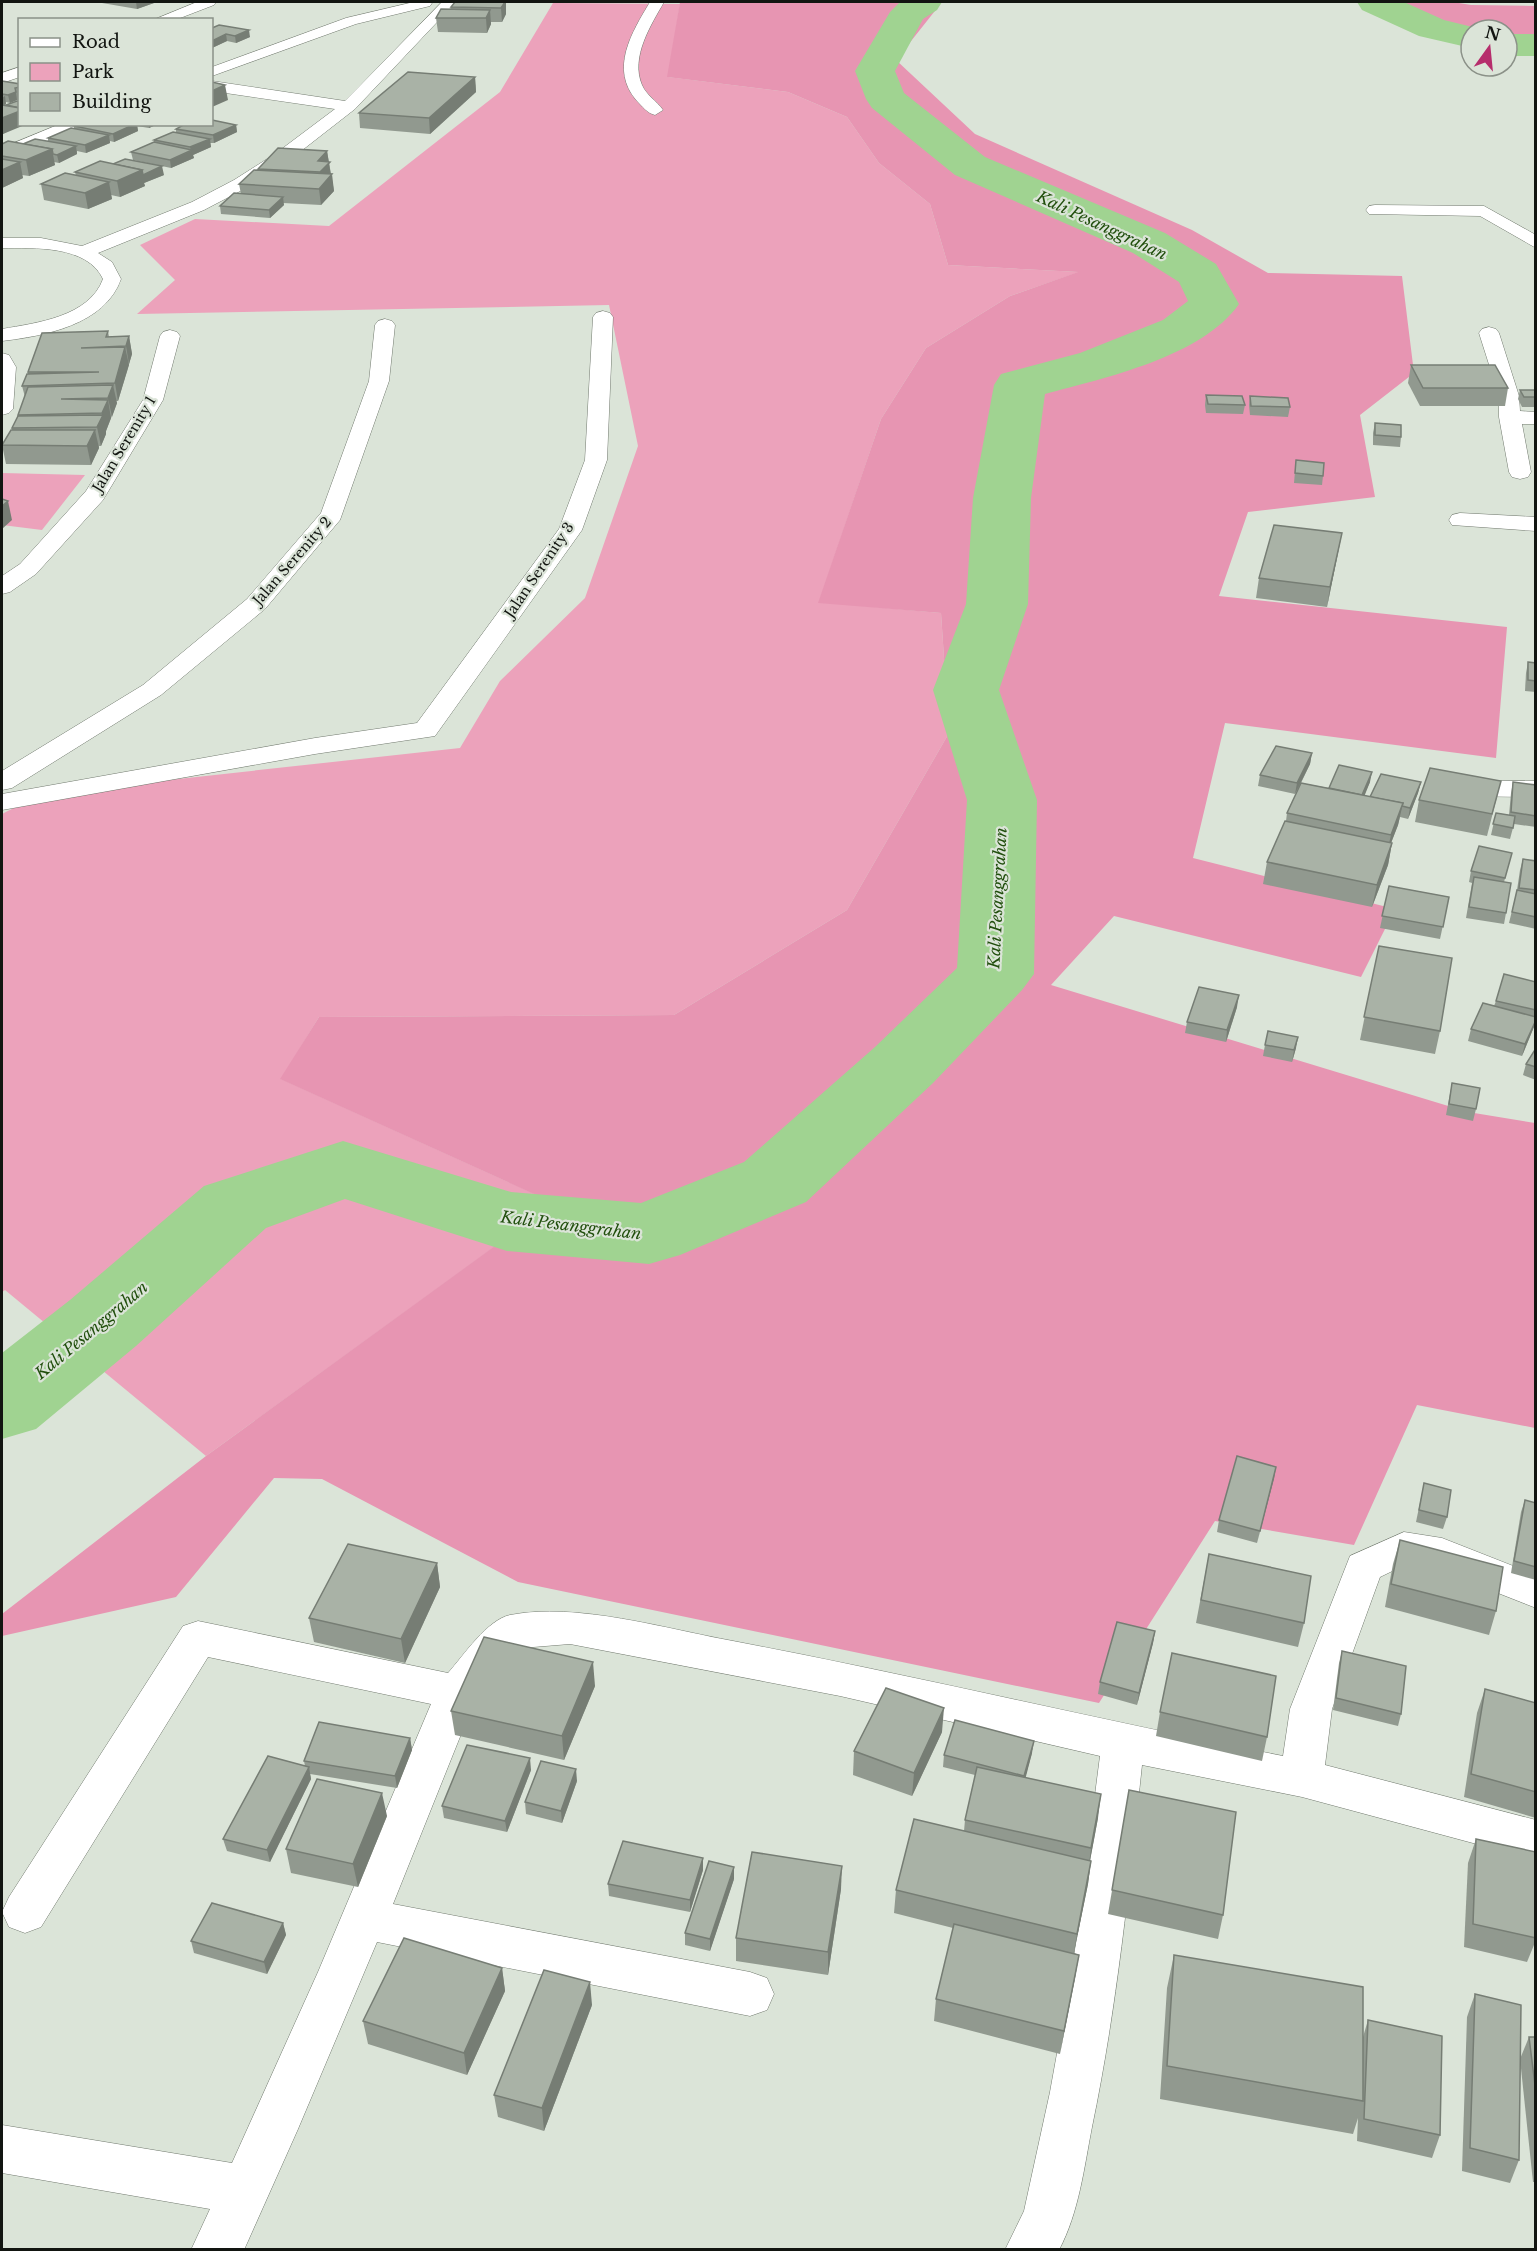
<svg xmlns="http://www.w3.org/2000/svg" width="1537" height="2251" viewBox="0 0 1537 2251" font-family="'Libre Baskerville',serif">
	<rect width="100%" height="100%" fill="#dbe4d8"/>
	<!-- green -->
	<g fill="#eca2bb">
		<path d="M553 3 680 4 668 77 788 92 847 117 879 163 930 204 948 265 1079 272 1010 296 926 348 881 419 819 602 941 613 949 733 847 910 674 1015 319 1017 281 1079 555 1203 206 1456 5 1290 2 1292V814L41 794 460 748 500 681 585 598 638 446 609 305 137 314 175 280 140 245 195 219 329 226 500 92Z"/>
		<path d="M2 473 85 475 42 530 2 525Z"/>
	</g>
	<!-- forest -->
	<g fill="#e795b2">
		<path d="M680 2H942L896 60 975 134 1192 230 1268 273 1402 276 1414 373 1360 415 1375 497 1248 512 1219 596 1507 627 1496 758 1225 723 1193 858 1395 909 1361 977 1114 916 1051 985 1468 1112 1535 1123V1428L1417 1405 1354 1545 1215 1521 1099 1703 518 1582 322 1479 274 1478 176 1597 2 1636V1614L206 1456 554 1203 280 1079 319 1017 674 1015 847 910 949 733 941 613 818 603 881 419 926 348 1010 296 1078 272 948 265 930 204 879 163 847 117 788 92 667 77Z"/>
		<path d="M1363 2H1453L1471 5 1535 6V41L1527 43 1507 40V30H1471V33L1427 25Z"/>
	</g>
	<g fill="none" stroke-linecap="round" stroke-linejoin="round">
		<!-- river -->
		<g fill="#a0d391" fill-rule="evenodd">
			<path d="M900 2H942L937 10 923 19 895 71 904 93 985 157 1165 233 1216 264 1239 304C1202 357 1104 378 1045 394L1031 498 1028 604 999 690 1037 800 1034 974 1022 990 933 1083 806 1202 680 1255 649 1264 507 1251 345 1199 266 1228 136 1346 36 1429 2 1439V1353L70 1300 204 1186 343 1141 511 1192 641 1203 744 1162 875 1047 957 968 967 800 933 690 966 604 973 498 994 385 1001 374 1080 353 1163 320 1188 301 1179 282 1133 253 955 175 872 108 866 99 855 71 890 12Z"/>
			<path d="M1357 2H1404L1444 20 1485 30H1471V48L1419 36 1362 10Z"/>
			<rect x="1507" y="34" width="29" height="22"/>
		</g>
		<defs>
			<g id="minor">
				<path d="M197 2H216L214 5 175 20H153Z"/>
				<path d="M414 2 432 3 430 6 356 24 212 76V67L346 18Z"/>
				<path d="M442 2H456L355 109 287 162 246 188 204 210 98 253 112 262 121 279C105 325 44 336 2 341V329C36 323 89 317 103 279 87 245 34 248 2 248V238H41L82 246 192 202 234 180 275 154 335 109 212 91V81L345 101Z"/>
				<path d="M650 2H664C651 25 630 57 642 85 646 95 657 101 663 110L655 115C647 113 642 106 637 101 609 69 632 32 650 2Z"/>
				<path d="M20 67V77L2 83V73Z"/>
				<path d="M60 124H84L82 127 2 159V148Z"/>
				<path d="M1375 205 1484 206 1536 235V248L1480 216 1369 214 1366 210 1369 206Z"/>
				<path d="M603 311 610 313 613 317 607 460 582 530 435 736 315 754 2 810V794L315 738 417 723 559 529 585 460 593 317 596 313Z"/>
				<path d="M385 319 392 321 395 325 389 381 340 520 265 609 161 695 12 788 2 790V771L143 685 247 599 321 513 369 381 375 325 378 321Z"/>
				<path d="M1489 327 1496 329 1499 333 1519 396 1520 411 1536 412V424H1522L1531 472 1528 477 1520 479 1512 477 1509 472 1499 417V396L1479 333 1482 329Z"/>
				<path d="M170 330 177 332 180 336 163 400 103 500 36 574 10 592 2 594V576L20 564 86 491 143 400 160 336 163 332Z"/>
				<path d="M2 353 9 355 16 367 13 409 9 413 2 415Z"/>
				<path d="M1460 513 1536 517V531L1452 525 1449 520 1452 515Z"/>
				<path d="M1453 780 1536 781V797L1453 796 1443 794 1439 788 1443 782Z"/>
				<path d="M1404 1532 1442 1538 1536 1575V1608L1437 1569 1407 1564 1380 1577 1332 1709 1325 1765 1536 1820V1860L1302 1797 1142 1765C1129 1886 1117 2007 1092 2127 1084 2168 1079 2212 1059 2250H1005L1024 2211 1050 2092 1073 1965 1100 1756 840 1696 570 1644 521 1648 474 1702 393 1904 750 1972 767 1978 774 1994 767 2010 750 2016 377 1942 298 2129 244 2250H191L210 2209 2 2173V2125L232 2163 318 1972 431 1704 208 1657 41 1927 25 1933 9 1927 2 1912 9 1897 183 1626 198 1621 448 1673C464 1655 487 1620 510 1615 577 1602 666 1629 733 1641 917 1676 1099 1720 1283 1756L1290 1709 1350 1556Z"/>
			</g>
		</defs>
		<!-- minor casing -->
		<use href="#minor" stroke="#727a6f" stroke-width="1"/>
		<!-- minor -->
		<use href="#minor" fill="#fff" fill-rule="evenodd"/>
	</g>
	<!-- wall -->
	<g fill="#91998f" fill-rule="evenodd">
		<path d="M101 2H154V3L137 9 102 3Z"/>
		<path d="M455 2H506V14L502 22H491V24L487 33 438 32 436 18 451 9V7Z"/>
		<path d="M212 28 250 37 236 43 227 41 212 48Z"/>
		<path d="M475 77 476 92 430 134 360 128 359 113Z"/>
		<path d="M2 81 20 84V124L3 134H2ZM17 100 18 101 6 105H4L6 104V102L10 103Z"/>
		<path d="M77 124H158L149 128 137 126 138 131 114 142 110 141V143L86 153 77 151V154L59 163 54 162 55 165 29 176 22 175 23 178 2 188V144H23L48 141V138L74 128V126Z"/>
		<path d="M236 125 237 132 214 143H210L211 147 193 155 194 158 171 168 133 160 131 152 154 142V140L176 132V129Z"/>
		<path d="M327 151 334 191 321 205 283 203 284 205 270 218 221 214 220 206 241 194 239 184 258 170V169Z"/>
		<path d="M75 172 164 175 144 183 145 186 120 197 111 195 112 199 88 209 44 200 41 184 76 176Z"/>
		<path d="M108 331 109 337 129 336 132 354 118 401H116L117 403 106 431V434L101 446H99V448L91 465 6 464 2 445 12 430V428L18 416 25 397 22 386 28 374V372Z"/>
		<path d="M1411 365 1508 388 1505 406H1420L1408 383Z"/>
		<path d="M1520 390H1536V407H1522L1518 399Z"/>
		<path d="M1206 395 1245 405 1243 414 1206 413 1205 405Z"/>
		<path d="M1250 396 1290 407 1288 417 1250 415 1249 405Z"/>
		<path d="M1375 423 1401 437 1400 447 1373 445V433Z"/>
		<path d="M1296 460 1323 476 1322 485 1294 483Z"/>
		<path d="M1342 533 1327 607 1256 598 1259 578Z"/>
		<path d="M1528 662 1536 663V692L1525 691 1526 673Z"/>
		<path d="M1312 753 1310 764 1301 783 1329 788 1370 782 1364 795 1370 797 1421 782 1418 793 1408 819 1400 817 1398 825 1391 843H1392L1388 865 1372 907 1263 884 1267 862 1286 821 1287 813 1301 783 1295 794 1258 786 1260 775Z"/>
		<path d="M1501 781 1487 836 1415 822 1419 800Z"/>
		<path d="M1513 782 1536 785V827L1514 824 1510 839 1491 835 1496 813 1509 815 1511 793Z"/>
		<path d="M1523 859 1536 861V929L1509 923 1517 890 1520 870Z"/>
		<path d="M1509 864 1504 882 1506 913 1504 924 1466 918 1472 883 1469 882 1471 871Z"/>
		<path d="M1389 886 1449 897 1440 939 1380 928Z"/>
		<path d="M1379 946 1440 1031 1435 1054 1360 1040Z"/>
		<path d="M1536 982V1022L1522 1056 1468 1041 1471 1029 1494 1006 1496 1001Z"/>
		<path d="M1237 1007 1226 1042 1185 1033 1187 1022Z"/>
		<path d="M1265 1045 1296 1048 1292 1062 1263 1056Z"/>
		<path d="M1536 1048V1080L1523 1075 1526 1064Z"/>
		<path d="M1452 1083 1476 1109 1473 1121 1446 1115Z"/>
		<path d="M1276 1467 1257 1543 1217 1532 1219 1520Z"/>
		<path d="M1424 1483 1447 1517 1443 1529 1416 1522Z"/>
		<path d="M1525 1500 1536 1503V1580L1511 1573 1521 1512Z"/>
		<path d="M1400 1540 1496 1611 1489 1635 1385 1607 1393 1564Z"/>
		<path d="M1209 1554 1304 1623 1298 1647 1196 1623Z"/>
		<path d="M437 1563 440 1587 405 1663 314 1642 309 1618Z"/>
		<path d="M1155 1631 1153 1643 1137 1705 1098 1694 1100 1682Z"/>
		<path d="M1342 1651 1401 1714 1398 1726 1333 1710 1339 1663Z"/>
		<path d="M595 1686 564 1760 455 1735 451 1711Z"/>
		<path d="M1485 1689 1536 1703V1818L1464 1797 1477 1713Z"/>
		<path d="M1160 1712 1267 1737 1262 1761 1156 1736Z"/>
		<path d="M942 1732 912 1796 853 1775 854 1751Z"/>
		<path d="M410 1738 412 1750 397 1788 310 1774 311 1779 270 1862 227 1851 223 1839 305 1766 304 1761Z"/>
		<path d="M1032 1753 1025 1778 1098 1818 1090 1860 1091 1861 1088 1884 1074 1953 1079 1955 1075 1978 1060 2054 934 2021 936 1999 953 1928 894 1913 896 1890 964 1831 965 1820 975 1775 943 1767 944 1755Z"/>
		<path d="M531 1770 507 1832 444 1818 442 1806Z"/>
		<path d="M577 1781 562 1823 526 1814 525 1802Z"/>
		<path d="M1129 1790 1223 1915 1218 1939 1108 1914Z"/>
		<path d="M387 1816 358 1887 291 1873 286 1849Z"/>
		<path d="M1476 1839 1536 1852V1940L1527 1962 1464 1947 1468 1863Z"/>
		<path d="M703 1858V1870L690 1912 609 1896 608 1884Z"/>
		<path d="M734 1879 710 1951 685 1945V1933Z"/>
		<path d="M841 1889 828 1975 736 1961V1938Z"/>
		<path d="M283 1923 286 1935 267 1974 194 1953 191 1941Z"/>
		<path d="M1174 1955 1363 2037 1368 2020 1440 2135 1432 2158 1357 2141 1358 2118 1353 2134 1160 2099 1167 1988Z"/>
		<path d="M502 1968 505 1991 467 2075 368 2044 363 2021Z"/>
		<path d="M1475 1994 1519 2160 1510 2183 1462 2171 1467 2017Z"/>
		<path d="M592 2005 544 2131 498 2117 494 2095Z"/>
		<path d="M1529 2037H1536V2182H1533L1520 2059Z"/>
	</g>
	<!-- shaded-wall -->
	<g fill="#767d74">
		<path d="M136 2H154V3L137 9Z"/>
		<path d="M505 2H506V14L502 22 501 8Z"/>
		<path d="M490 10 491 24 487 33 486 18Z"/>
		<path d="M249 30 250 37 236 43 235 36Z"/>
		<path d="M226 34 227 41 212 48V41Z"/>
		<path d="M475 77 476 92 430 134 429 118Z"/>
		<path d="M225 85 228 100 212 107V91Z"/>
		<path d="M16 92 17 100 10 103 8 95Z"/>
		<path d="M5 96 6 104 2 106V98Z"/>
		<path d="M20 111V124H27L3 134 2 118Z"/>
		<path d="M135 124H137L138 131 114 142 113 134Z"/>
		<path d="M149 124H158L149 128Z"/>
		<path d="M236 125 237 132 214 143 213 135Z"/>
		<path d="M109 135 110 143 86 153 85 145Z"/>
		<path d="M210 139 211 147 193 155 194 158 171 168 170 160 191 151 190 147Z"/>
		<path d="M76 146 77 154 59 163 57 155Z"/>
		<path d="M52 149 55 165 29 176 26 160Z"/>
		<path d="M327 151 331 176 332 174 334 191 321 205 319 189 322 186 318 161Z"/>
		<path d="M20 162 23 178 2 188V170Z"/>
		<path d="M162 166 164 175 144 183 145 186 120 197 117 181 142 170Z"/>
		<path d="M109 182 112 199 88 209 85 193Z"/>
		<path d="M283 197 284 205 270 218 269 210Z"/>
		<path d="M129 336 132 354 129 364 126 346Z"/>
		<path d="M125 347 129 365 118 401 115 383Z"/>
		<path d="M113 385 117 403 112 417 108 398Z"/>
		<path d="M108 400 111 418 106 431V434L101 446 97 427 102 415V413Z"/>
		<path d="M95 430 99 448 91 465 87 446Z"/>
		<path d="M8 501 12 520 2 529V506Z"/>
		<path d="M1342 533 1338 553 1327 607 1330 587Z"/>
		<path d="M1312 753 1310 764 1295 794 1297 783Z"/>
		<path d="M1372 772 1370 782 1360 807 1362 796Z"/>
		<path d="M1421 782 1418 793 1408 819 1410 808Z"/>
		<path d="M1403 803 1398 825 1386 856 1391 835Z"/>
		<path d="M1392 843 1388 865 1372 907 1377 885Z"/>
		<path d="M1239 995 1237 1007 1226 1042 1227 1030Z"/>
		<path d="M1536 1020 1533 1029 1522 1056 1525 1044Z"/>
		<path d="M1298 1037 1296 1048 1292 1062 1294 1050Z"/>
		<path d="M1276 1467 1274 1479 1257 1543Z"/>
		<path d="M437 1563 440 1587 405 1663 401 1639Z"/>
		<path d="M1155 1631 1153 1643 1137 1705 1139 1693Z"/>
		<path d="M593 1662 595 1686 564 1760 562 1736Z"/>
		<path d="M944 1708 942 1732 912 1796 914 1773Z"/>
		<path d="M410 1738 412 1750 397 1788 395 1776Z"/>
		<path d="M1034 1741 1032 1753 1023 1788 1024 1776Z"/>
		<path d="M530 1758 531 1770 507 1832 505 1821Z"/>
		<path d="M309 1767 311 1779 270 1862 267 1850Z"/>
		<path d="M576 1769 577 1781 562 1823 561 1811Z"/>
		<path d="M382 1793 387 1816 358 1887 353 1864Z"/>
		<path d="M1101 1794 1098 1818 1088 1872 1091 1848Z"/>
		<path d="M703 1858V1870L690 1912V1900Z"/>
		<path d="M1091 1861 1088 1884 1073 1957 1077 1934Z"/>
		<path d="M842 1866 841 1889 828 1975V1952Z"/>
		<path d="M734 1867V1879L710 1951V1939Z"/>
		<path d="M283 1923 286 1935 267 1974 264 1962Z"/>
		<path d="M1079 1955 1075 1978 1060 2054 1064 2031Z"/>
		<path d="M502 1968 505 1991 467 2075 464 2053Z"/>
		<path d="M590 1982 592 2005 544 2131 542 2108Z"/>
	</g>
	<!-- building -->
	<g fill="#a9b2a6" stroke="#767d74" stroke-width="1.5">
		<path d="M455 2H505L501 8 451 7Z"/>
		<path d="M441 9 490 10 486 18H436Z"/>
		<path d="M219 25 249 30 235 36 226 34 212 41V28Z"/>
		<path d="M408 72 475 77 429 118 359 113Z"/>
		<path d="M2 81 20 84V87L15 88 16 92 8 95 2 94Z"/>
		<path d="M212 82 225 85 212 91Z"/>
		<path d="M17 101 20 102V108L6 105Z"/>
		<path d="M2 105 20 108V111L2 118Z"/>
		<path d="M212 120 236 125 213 135 176 129 185 124H212Z"/>
		<path d="M77 124H135L113 134 74 126Z"/>
		<path d="M71 128 109 135 85 145 48 138Z"/>
		<path d="M173 132 210 139 190 147 154 140Z"/>
		<path d="M35 139 76 146 57 155 53 154 52 149 23 144Z"/>
		<path d="M8 141 52 149 26 160 2 156V144Z"/>
		<path d="M154 142 192 150 170 160 131 152Z"/>
		<path d="M278 148 327 151 318 161 330 162 320 172 258 169Z"/>
		<path d="M2 159 20 162 2 170Z"/>
		<path d="M125 159 162 166 143 175 142 170 113 164Z"/>
		<path d="M100 161 142 170 117 181 75 172Z"/>
		<path d="M254 170 332 174 319 189 239 184Z"/>
		<path d="M65 173 109 182 85 193 41 184Z"/>
		<path d="M234 193 283 197 269 210 220 206Z"/>
		<path d="M108 331 106 337 129 336 126 346 81 348 125 347 115 383 22 386 27 374 99 372H28L42 333Z"/>
		<path d="M1411 365H1495L1508 388H1423Z"/>
		<path d="M113 385 108 398 61 399 108 400 102 413 18 415 28 387Z"/>
		<path d="M1520 390H1536V397H1524Z"/>
		<path d="M1206 395 1242 396 1245 405 1208 404Z"/>
		<path d="M1250 396 1288 398 1290 407 1251 406Z"/>
		<path d="M103 415 97 427 12 428 18 416Z"/>
		<path d="M1375 423 1401 425V437L1375 435Z"/>
		<path d="M11 430H95L87 446 2 445Z"/>
		<path d="M1296 460 1324 463 1323 476 1295 473Z"/>
		<path d="M2 499 8 501 2 506Z"/>
		<path d="M1274 525 1342 533 1330 587 1259 578Z"/>
		<path d="M1528 662 1536 663V681L1528 680Z"/>
		<path d="M1276 746 1312 753 1297 783 1260 775Z"/>
		<path d="M1339 765 1372 772 1362 795 1329 788Z"/>
		<path d="M1430 768 1501 781 1492 814 1419 800Z"/>
		<path d="M1381 774 1421 782 1410 808 1402 806 1403 803 1370 797Z"/>
		<path d="M1513 782 1536 785V816L1511 812Z"/>
		<path d="M1301 783 1403 803 1391 835 1287 813Z"/>
		<path d="M1496 813 1515 816 1513 828 1493 824Z"/>
		<path d="M1285 821 1392 843 1377 885 1267 862Z"/>
		<path d="M1479 846 1512 853 1505 878 1471 871Z"/>
		<path d="M1523 859 1536 861V890L1519 888Z"/>
		<path d="M1474 877 1511 883 1506 913 1469 907Z"/>
		<path d="M1389 886 1449 897 1443 927 1382 916Z"/>
		<path d="M1517 890 1536 894V917L1512 912Z"/>
		<path d="M1379 946 1452 958 1440 1031 1364 1017Z"/>
		<path d="M1504 974 1536 982V1010L1496 1001Z"/>
		<path d="M1199 987 1239 995 1227 1030 1187 1022Z"/>
		<path d="M1483 1003 1536 1017V1020L1525 1044 1471 1029Z"/>
		<path d="M1268 1031 1298 1037 1294 1050 1265 1045Z"/>
		<path d="M1536 1048V1067L1526 1064Z"/>
		<path d="M1452 1083 1480 1088 1476 1109 1449 1104Z"/>
		<path d="M1237 1456 1276 1467 1260 1531 1219 1520Z"/>
		<path d="M1424 1483 1451 1490 1447 1517 1419 1510Z"/>
		<path d="M1525 1500 1536 1503V1567L1514 1561Z"/>
		<path d="M1400 1540 1503 1567 1496 1611 1391 1584Z"/>
		<path d="M348 1544 437 1563 401 1639 309 1618Z"/>
		<path d="M1209 1554 1311 1576 1304 1623 1201 1600Z"/>
		<path d="M1117 1622 1155 1631 1139 1693 1100 1682Z"/>
		<path d="M484 1637 593 1662 562 1736 451 1711Z"/>
		<path d="M1342 1651 1406 1666 1401 1714 1336 1698Z"/>
		<path d="M1172 1653 1276 1676 1267 1737 1160 1712Z"/>
		<path d="M886 1688 944 1708 914 1773 854 1751Z"/>
		<path d="M1485 1689 1536 1703V1792L1471 1774Z"/>
		<path d="M955 1720 1034 1741 1024 1776 944 1755Z"/>
		<path d="M319 1722 410 1738 395 1776 304 1761Z"/>
		<path d="M467 1745 530 1758 505 1821 442 1806Z"/>
		<path d="M268 1756 309 1767 267 1850 223 1839Z"/>
		<path d="M541 1761 576 1769 561 1811 525 1802Z"/>
		<path d="M977 1767 1101 1794 1091 1848 965 1820Z"/>
		<path d="M317 1779 382 1793 353 1864 286 1849Z"/>
		<path d="M1129 1790 1236 1812 1223 1915 1112 1890Z"/>
		<path d="M914 1819 1091 1861 1077 1934 896 1890Z"/>
		<path d="M1476 1839 1536 1852V1938L1473 1924Z"/>
		<path d="M623 1841 703 1858 690 1900 608 1884Z"/>
		<path d="M752 1852 842 1866 828 1952 736 1938Z"/>
		<path d="M709 1861 734 1867 710 1939 685 1933Z"/>
		<path d="M212 1903 283 1923 264 1962 191 1941Z"/>
		<path d="M954 1924 1079 1955 1064 2031 936 1999Z"/>
		<path d="M404 1938 502 1968 464 2053 363 2021Z"/>
		<path d="M1174 1955 1363 1987V2101L1167 2066Z"/>
		<path d="M544 1970 590 1982 542 2108 494 2095Z"/>
		<path d="M1475 1994 1521 2005 1519 2160 1470 2148Z"/>
		<path d="M1368 2020 1442 2036 1440 2135 1364 2119Z"/>
		<path d="M1529 2037H1536V2093Z"/>
	</g>
	<g text-anchor="middle" stroke-width="4.5" stroke-linejoin="round" paint-order="stroke">
		<!-- far-street labels -->
		<g font-size="14" fill="#121511" stroke="#dbe4d8">
			<text transform="translate(124 444) rotate(-59)" y="5">Jalan Serenity 1</text>
			<text transform="translate(292 561) rotate(-49)" y="5">Jalan Serenity 2</text>
			<text transform="translate(539 570) rotate(-56)" y="5">Jalan Serenity 3</text>
		</g>
		<!-- water labels -->
		<g font-size="16" font-style="italic" fill="#214f0d" stroke="#dbe4d8">
			<text transform="translate(1102 225) rotate(25)" y="6">Kali Pesanggrahan</text>
			<text transform="translate(997 898) rotate(-87)" y="6">Kali Pesanggrahan</text>
			<text transform="translate(571 1225) rotate(7)" y="6">Kali Pesanggrahan</text>
			<text transform="translate(91 1330) rotate(-40)" y="6">Kali Pesanggrahan</text>
		</g>
	</g>
	<!-- border -->
	<rect width="1537" height="2251" fill="none" stroke="#121511" stroke-width="6"/>
	<!-- legend -->
	<rect x="18" y="18" width="195" height="108" fill="#dbe4d8" stroke="#8b9188" stroke-width="1.5"/>
	<rect x="30" y="38" width="30" height="9" fill="#ffffff" stroke="#8b9188" stroke-width="1.5"/>
	<text x="72" y="48" font-size="18" fill="#121511">Road</text>
	<rect x="30" y="63" width="30" height="18" fill="#eca2bb" stroke="#8b9188" stroke-width="1.5"/>
	<text x="72" y="78" font-size="18" fill="#121511">Park</text>
	<rect x="30" y="93" width="30" height="18" fill="#a9b2a6" stroke="#8b9188" stroke-width="1.5"/>
	<text x="72" y="108" font-size="18" fill="#121511">Building</text>
	<!-- north arrow -->
	<g transform="translate(1489 48) rotate(15)"><circle r="28" fill="#dbe4d8" stroke="#8b9188" stroke-width="1.5"/>
	<path d="M0-4.5L10 22L0 15L-10 22Z" fill="#b62d6c"/>
	<text y="-9" font-size="16" font-weight="bold" text-anchor="middle" fill="#121511">N</text>
	</g>
</svg>
